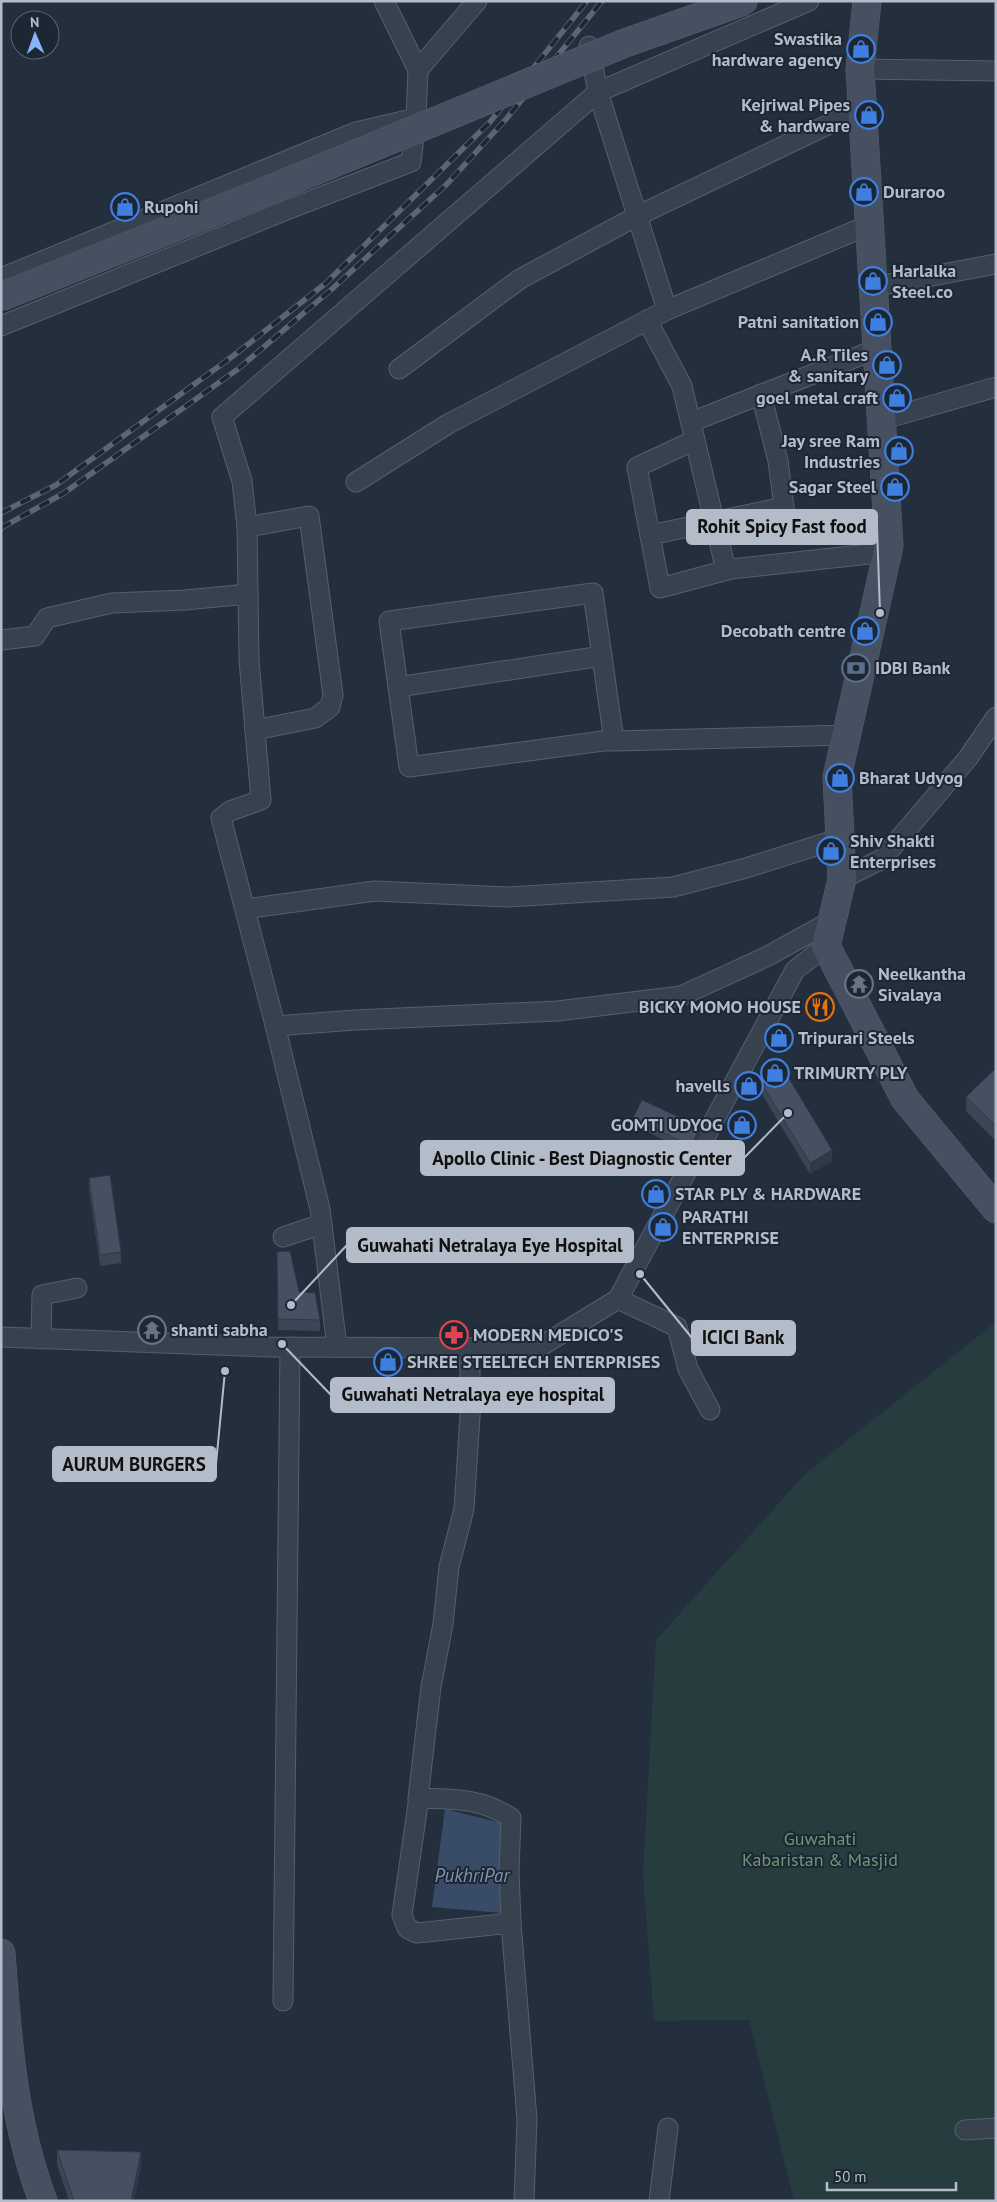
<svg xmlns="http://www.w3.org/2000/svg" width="997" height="2202" viewBox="0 0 997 2202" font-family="'PT Sans',sans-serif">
	<rect width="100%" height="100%" fill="#242f3e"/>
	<!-- green -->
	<path fill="#263c3f" d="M996 1322V2201H794L749 2020 654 2021 643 1875 656 1640 805 1474Z"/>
	<!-- water -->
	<path fill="#394c67" d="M445 1809 513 1826 502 1913 432 1907Z"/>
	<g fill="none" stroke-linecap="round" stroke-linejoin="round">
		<defs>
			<g id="street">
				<path d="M384 1 418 70"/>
				<path d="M589 46 598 92 809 1"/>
				<path d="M860 69 996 71"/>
				<path d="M1 278 356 132 416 118 418 70 477 1"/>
				<path d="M873 287 996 264"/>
				<path d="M647 320 682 386 724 562 731 569 888 552"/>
				<path d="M1 326 289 209 411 162 416 120"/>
				<path d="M399 369 520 279 637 216 863 108"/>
				<path d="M881 420 996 387"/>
				<path d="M691 422 877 349"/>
				<path d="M695 440 637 467 660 588 731 569"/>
				<path d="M356 482 448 424 667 310 869 225"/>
				<path d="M247 527 309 516 333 695 330 707 315 718 255 730"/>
				<path d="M650 535 784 507 778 461 761 394"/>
				<path d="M1 640 35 636 47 618 112 603 185 600 248 594"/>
				<path d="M398 687 602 656"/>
				<path d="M614 741 593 593 389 621 409 767 603 741H614L847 735"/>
				<path d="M842 879 882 859 968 758 996 717"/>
				<path d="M245 909 375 891 507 897 673 887 746 868 841 838"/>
				<path d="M275 1026 355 1020 558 1011 681 996 768 956 833 920"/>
				<path d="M283 1237 322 1224"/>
				<path d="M618 1299 677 1327 688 1369 710 1410"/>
				<path d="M1 1337 270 1347 538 1348 618 1299 795 970 826 946"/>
				<path d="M41 1339 42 1295 77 1288"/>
				<path d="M337 1347 320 1209 274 1021 221 818 230 811 261 800 249 660 247 527 242 481 222 417 598 92 667 310"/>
				<path d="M418 1798C453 1799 482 1798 511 1818L509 1871 511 1923 417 1933 407 1928 402 1915 418 1804V1798L431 1687 443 1624 449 1567 464 1509 471 1401 469 1348"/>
				<path d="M511 1923 527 2119 524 2201"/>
				<path d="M283 2001 290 1347"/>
				<path d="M965 2130 996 2128"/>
				<path d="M659 2201 668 2128"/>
			</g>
			<g id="secondary">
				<path d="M867 1 860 69 889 546 837 777 842 879 826 946 905 1099 996 1209"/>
				<path d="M1 1953C7 2036 13 2122 43 2201"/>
			</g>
		</defs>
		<!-- street casing -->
		<use href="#street" stroke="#565f6c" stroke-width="21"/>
		<!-- secondary casing -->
		<use href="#secondary" stroke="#565f6c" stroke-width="29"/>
		<!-- street -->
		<use href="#street" stroke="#38414e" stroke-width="19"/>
		<!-- secondary -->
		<use href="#secondary" stroke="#465061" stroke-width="28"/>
		<defs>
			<g id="rail">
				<path d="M1 513 56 485 233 356 326 283 490 122 587 1"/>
				<path d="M1 528 64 493 238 369 332 289 447 184 507 118 602 1"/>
			</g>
		</defs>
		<!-- rail casing -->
		<use href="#rail" stroke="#5a6575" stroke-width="5.5"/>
		<!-- rail -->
		<use href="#rail" stroke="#1d2633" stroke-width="4" stroke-dasharray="11" stroke-linecap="butt"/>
		<defs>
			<path id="secondary-bridge" d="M1 297 276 187 625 43 744 1"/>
		</defs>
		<!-- secondary-bridge casing -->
		<use href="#secondary-bridge" stroke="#565f6c" stroke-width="29" stroke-linecap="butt"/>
		<!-- secondary-bridge -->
		<use href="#secondary-bridge" stroke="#465061" stroke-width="28"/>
	</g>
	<!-- wall -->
	<g fill="#3b4654">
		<path d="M996 1068V1141L966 1111V1097Z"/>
		<path d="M763 1086 832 1161 810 1174 763 1096Z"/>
		<path d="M633 1118 700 1135 691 1153 633 1125Z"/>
		<path d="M89 1178 121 1252V1263L100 1266 89 1189Z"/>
		<path d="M277 1252 299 1292 320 1320V1331L278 1330Z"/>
		<path d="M57 2150 141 2166 134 2201H69L57 2164Z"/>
	</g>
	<!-- shaded-wall -->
	<g fill="#303945">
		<path d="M700 1127V1135L691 1153V1146Z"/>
		<path d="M832 1150V1161L810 1174V1163Z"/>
		<path d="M141 2152V2166L134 2201H131Z"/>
	</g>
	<!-- building -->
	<g fill="#455162" stroke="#303945">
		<path d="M996 1068V1126L966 1097Z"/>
		<path d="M785 1072 832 1150 810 1163 763 1086Z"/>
		<path d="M642 1100 700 1127 691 1146 633 1118Z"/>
		<path d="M110 1175 121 1252 100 1255 89 1178Z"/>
		<path d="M290 1251 299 1292 315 1293 320 1320 278 1319 277 1252Z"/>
		<path d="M57 2150 141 2152 131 2201H74Z"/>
	</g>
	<!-- icons -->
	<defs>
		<symbol id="shop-ring" viewBox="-11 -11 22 22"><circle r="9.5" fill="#1d2633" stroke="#3f7fe0" stroke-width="1.5"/><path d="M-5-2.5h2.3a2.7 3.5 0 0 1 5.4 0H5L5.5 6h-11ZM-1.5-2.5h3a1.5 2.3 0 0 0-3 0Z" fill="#3f7fe0"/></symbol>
		<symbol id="bank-ring" viewBox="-11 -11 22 22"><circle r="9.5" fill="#1d2633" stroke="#5c6f8a" stroke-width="1.5"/><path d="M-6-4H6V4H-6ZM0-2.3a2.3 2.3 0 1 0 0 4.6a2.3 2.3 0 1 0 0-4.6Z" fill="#5c6f8a"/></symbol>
		<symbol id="temple-ring" viewBox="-11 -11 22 22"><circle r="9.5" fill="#1d2633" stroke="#6b7280" stroke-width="1.5"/><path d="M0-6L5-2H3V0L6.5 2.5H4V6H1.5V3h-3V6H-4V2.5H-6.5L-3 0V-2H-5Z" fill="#6b7280"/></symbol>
		<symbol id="restaurant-ring" viewBox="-11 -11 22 22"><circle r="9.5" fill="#1d2633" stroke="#e8710a" stroke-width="1.5"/><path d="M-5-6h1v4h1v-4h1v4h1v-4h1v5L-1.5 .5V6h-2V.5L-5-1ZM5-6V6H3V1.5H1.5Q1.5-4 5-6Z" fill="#e8710a"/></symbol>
		<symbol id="pharmacy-ring" viewBox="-11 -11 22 22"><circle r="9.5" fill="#1d2633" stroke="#e0444e" stroke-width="1.5"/><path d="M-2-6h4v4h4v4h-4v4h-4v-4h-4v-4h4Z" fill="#e0444e"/></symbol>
	</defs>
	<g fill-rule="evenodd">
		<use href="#shop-ring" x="845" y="33" width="32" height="32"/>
		<use href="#shop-ring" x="853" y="99" width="32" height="32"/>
		<use href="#shop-ring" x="848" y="176" width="32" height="32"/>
		<use href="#shop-ring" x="109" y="191" width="32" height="32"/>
		<use href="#shop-ring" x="857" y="265" width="32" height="32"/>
		<use href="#shop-ring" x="862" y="306" width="32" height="32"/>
		<use href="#shop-ring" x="871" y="349" width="32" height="32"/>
		<use href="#shop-ring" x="881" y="382" width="32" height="32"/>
		<use href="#shop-ring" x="883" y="435" width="32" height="32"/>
		<use href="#shop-ring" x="879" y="471" width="32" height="32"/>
		<use href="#shop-ring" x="849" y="615" width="32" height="32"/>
		<use href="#bank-ring" x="840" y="652" width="32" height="32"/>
		<use href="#shop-ring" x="824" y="762" width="32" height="32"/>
		<use href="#shop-ring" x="815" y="835" width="32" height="32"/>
		<use href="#temple-ring" x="843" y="968" width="32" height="32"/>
		<use href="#restaurant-ring" x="804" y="991" width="32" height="32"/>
		<use href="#shop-ring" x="763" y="1022" width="32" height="32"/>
		<use href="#shop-ring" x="759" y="1057" width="32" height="32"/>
		<use href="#shop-ring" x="733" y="1070" width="32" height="32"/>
		<use href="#shop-ring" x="726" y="1109" width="32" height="32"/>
		<use href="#shop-ring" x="640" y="1178" width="32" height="32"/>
		<use href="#shop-ring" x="647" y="1211" width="32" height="32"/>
		<use href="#temple-ring" x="136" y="1314" width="32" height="32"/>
		<use href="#pharmacy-ring" x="438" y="1319" width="32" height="32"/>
		<use href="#shop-ring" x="372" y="1346" width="32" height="32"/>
	</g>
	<g text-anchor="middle" stroke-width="4" stroke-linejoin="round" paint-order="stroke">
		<!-- poi labels -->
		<g font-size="18" font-weight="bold" fill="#b4bcc9" stroke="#1d2633" text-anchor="start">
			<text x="842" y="45" text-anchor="end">Swastika<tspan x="842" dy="21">hardware agency</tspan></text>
			<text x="850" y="111" text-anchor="end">Kejriwal Pipes<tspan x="850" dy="21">&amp; hardware</tspan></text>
			<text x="883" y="198">Duraroo</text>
			<text x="144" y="213">Rupohi</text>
			<text x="892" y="277">Harlalka<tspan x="892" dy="21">Steel.co</tspan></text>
			<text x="859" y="328" text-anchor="end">Patni sanitation</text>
			<text x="868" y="361" text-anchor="end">A.R Tiles<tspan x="868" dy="21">&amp; sanitary</tspan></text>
			<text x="878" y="404" text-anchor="end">goel metal craft</text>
			<text x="880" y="447" text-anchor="end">Jay sree Ram<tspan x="880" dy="21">Industries</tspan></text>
			<text x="876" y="493" text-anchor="end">Sagar Steel</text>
			<text x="846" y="637" text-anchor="end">Decobath centre</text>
			<text x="875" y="674">IDBI Bank</text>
			<text x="859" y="784">Bharat Udyog</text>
			<text x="850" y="847">Shiv Shakti<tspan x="850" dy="21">Enterprises</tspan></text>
			<text x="878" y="980">Neelkantha<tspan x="878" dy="21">Sivalaya</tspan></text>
			<text x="801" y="1013" text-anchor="end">BICKY MOMO HOUSE</text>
			<text x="798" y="1044">Tripurari Steels</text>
			<text x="794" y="1079">TRIMURTY PLY</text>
			<text x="730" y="1092" text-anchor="end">havells</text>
			<text x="723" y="1131" text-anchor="end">GOMTI UDYOG</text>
			<text x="675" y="1200">STAR PLY &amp; HARDWARE</text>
			<text x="682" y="1223">PARATHI<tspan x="682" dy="21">ENTERPRISE</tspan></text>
			<text x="171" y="1336">shanti sabha</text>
			<text x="473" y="1341">MODERN MEDICO'S</text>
			<text x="407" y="1368">SHREE STEELTECH ENTERPRISES</text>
		</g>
		<!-- park labels -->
		<g font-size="18" fill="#6b9a76" stroke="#1d2633">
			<text x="820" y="1845">Guwahati<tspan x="820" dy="21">Kabaristan &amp; Masjid</tspan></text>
		</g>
		<!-- water labels -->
		<g font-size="19" font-style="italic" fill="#7c92b1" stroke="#1d2633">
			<text x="472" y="1882">PukhriPar</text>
		</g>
	</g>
	<!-- callouts -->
	<path fill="none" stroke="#b4bcc9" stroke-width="2" d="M880 613L877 527M788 1113L744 1158M291 1305L347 1245M640 1274L692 1338M282 1344L331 1395M225 1371L216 1464"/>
	<g fill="#b4bcc9" stroke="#1d2633" stroke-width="2">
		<circle cx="880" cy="613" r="5"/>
		<circle cx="788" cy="1113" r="5"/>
		<circle cx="291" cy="1305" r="5"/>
		<circle cx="640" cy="1274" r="5"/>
		<circle cx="282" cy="1344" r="5"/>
		<circle cx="225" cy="1371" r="5"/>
	</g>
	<g fill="#b4bcc9" stroke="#b4bcc9" stroke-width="2">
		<rect x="687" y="510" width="190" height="34" rx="5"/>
		<rect x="421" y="1141" width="323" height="34" rx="5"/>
		<rect x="347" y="1228" width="286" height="34" rx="5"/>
		<rect x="692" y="1321" width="103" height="34" rx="5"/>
		<rect x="331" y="1378" width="283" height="34" rx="5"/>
		<rect x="53" y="1447" width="163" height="34" rx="5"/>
	</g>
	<g font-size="19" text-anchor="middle" font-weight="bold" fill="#111">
		<text x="782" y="533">Rohit Spicy Fast food</text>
		<text x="582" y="1165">Apollo Clinic - Best Diagnostic Center</text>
		<text x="490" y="1252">Guwahati Netralaya Eye Hospital</text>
		<text x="743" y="1344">ICICI Bank</text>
		<text x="473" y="1401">Guwahati Netralaya eye hospital</text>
		<text x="134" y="1471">AURUM BURGERS</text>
	</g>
	<!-- border -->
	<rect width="997" height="2202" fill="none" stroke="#b4bcc9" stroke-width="5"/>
	<!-- north arrow -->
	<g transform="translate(35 35) rotate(358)"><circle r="24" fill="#1d2633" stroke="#59626f"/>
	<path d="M0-4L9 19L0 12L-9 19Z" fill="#8ab4f8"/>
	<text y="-8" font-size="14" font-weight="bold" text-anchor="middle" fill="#b4bcc9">N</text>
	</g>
	<!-- scale -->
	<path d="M827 2182v8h129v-8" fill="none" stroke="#b4bcc9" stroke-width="2.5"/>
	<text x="834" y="2182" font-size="15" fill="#b4bcc9" stroke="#1d2633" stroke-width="4" paint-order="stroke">50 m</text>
</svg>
